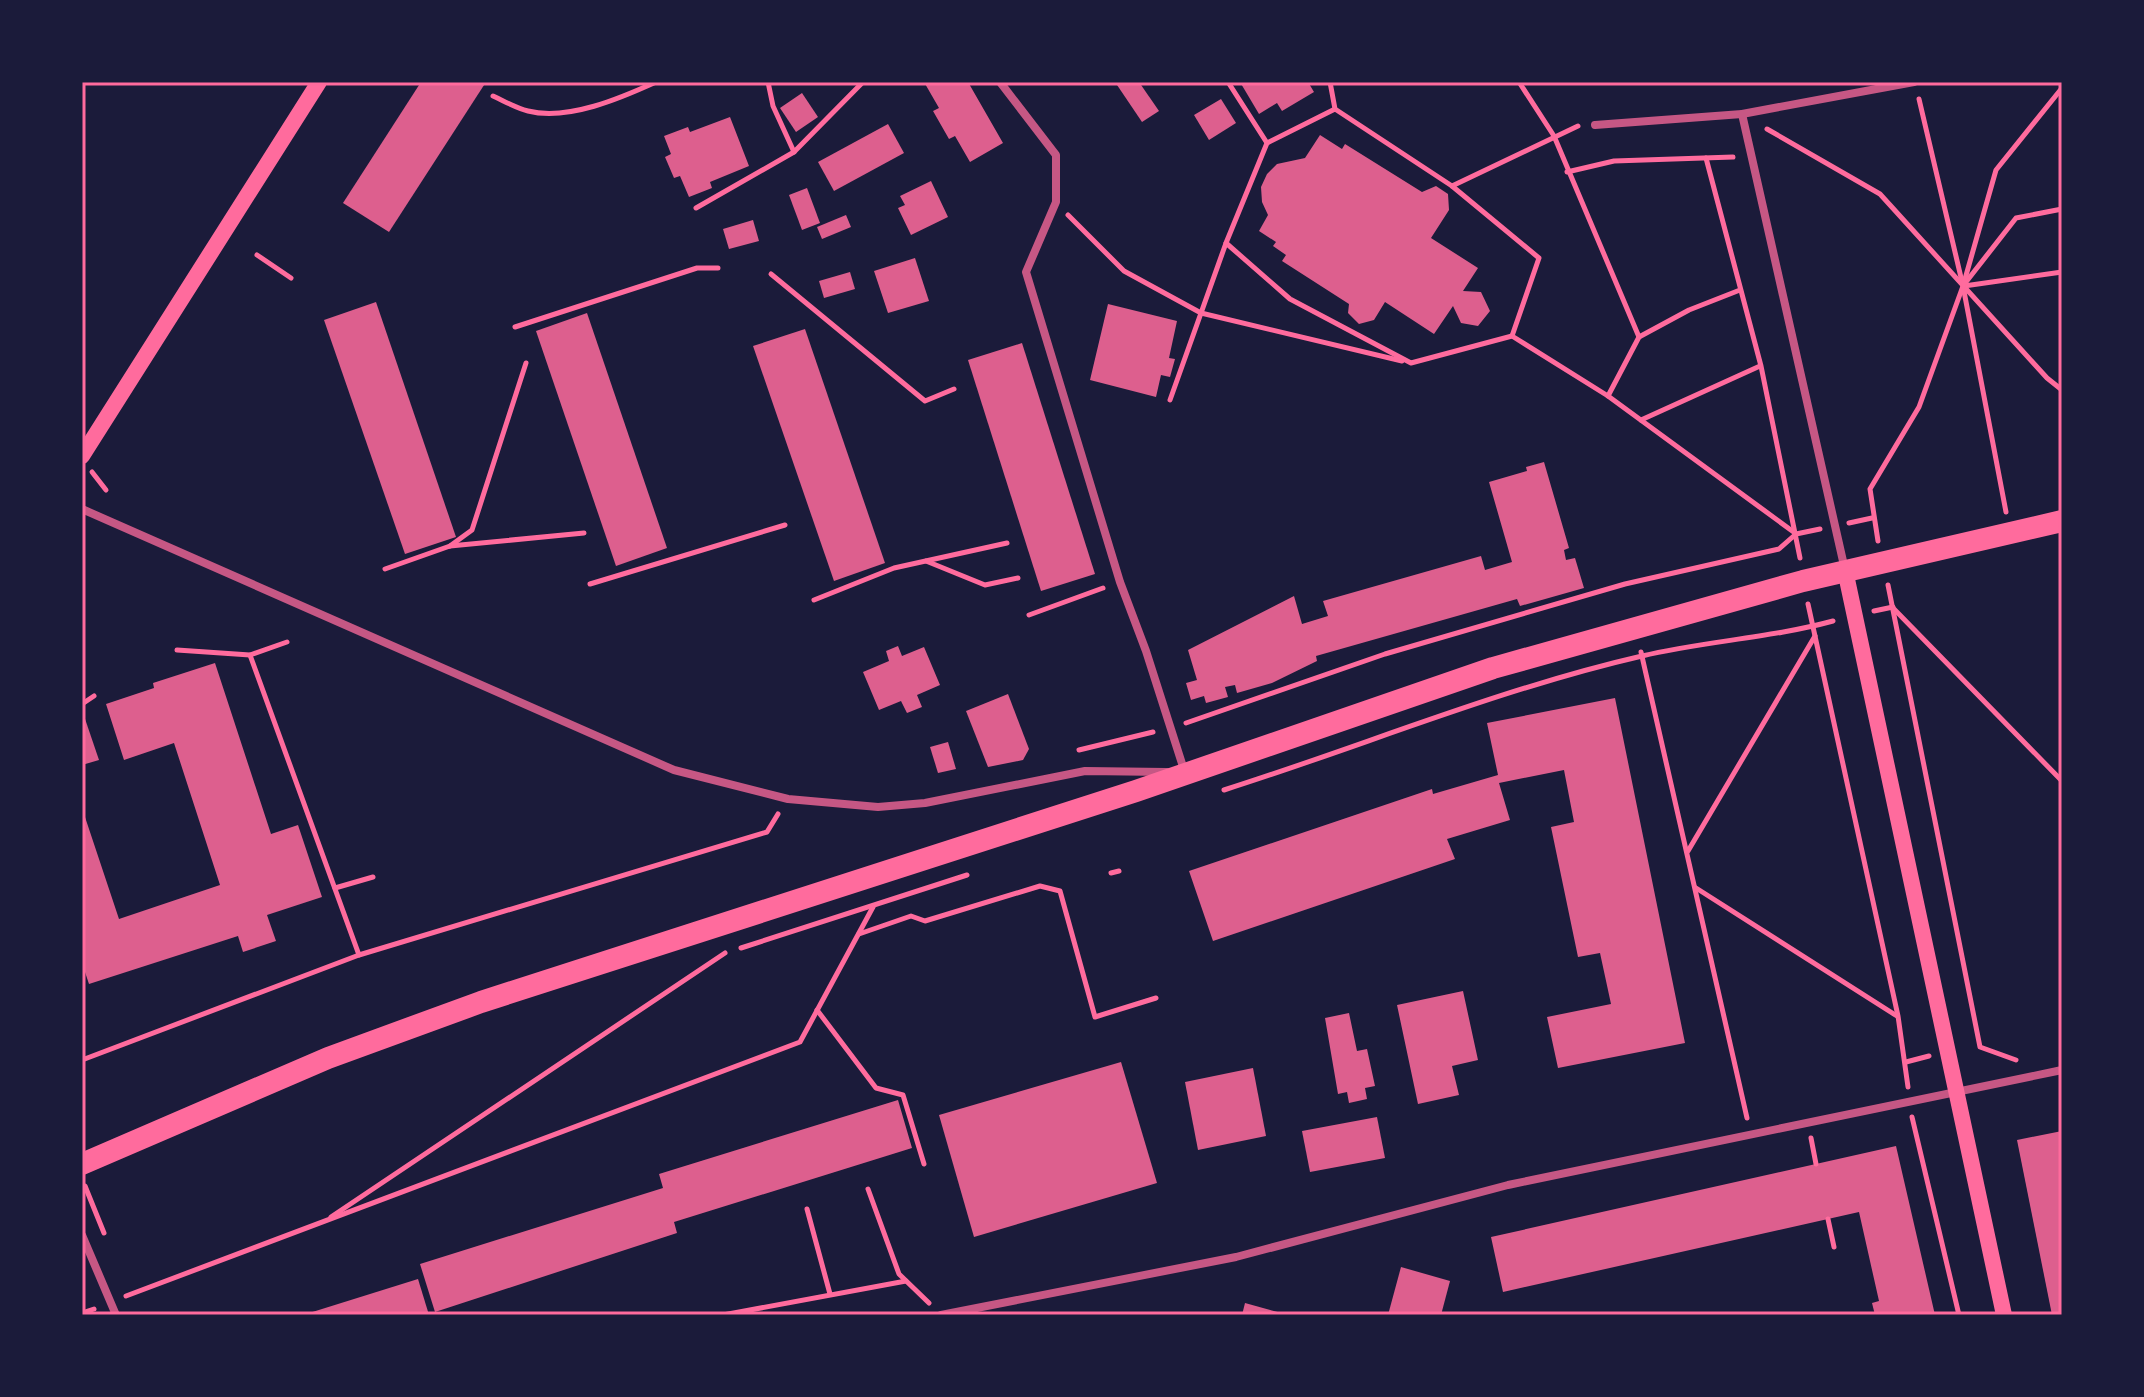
<svg xmlns="http://www.w3.org/2000/svg" width="2144" height="1397" viewBox="0 0 2144 1397" font-family="'Source Sans 3',sans-serif">
	<rect width="100%" height="100%" fill="#1b1b3a"/>
	<!-- building -->
	<g fill="#dd5f8e">
		<path d="M421 82H486L389 232 343 203Z"/>
		<path d="M924 82H968L1003 143 970 162 955 136 949 139 933 111 939 108Z"/>
		<path d="M1115 82H1139L1159 111 1142 122Z"/>
		<path d="M1240 82H1308L1314 92 1282 111 1277 103 1259 114Z"/>
		<path d="M802 93 818 117 796 132 780 108Z"/>
		<path d="M1221 99 1236 123 1209 140 1194 115Z"/>
		<path d="M730 117 749 166 710 182 712 188 689 197 680 176 674 178 665 157 671 154 664 136 688 127 690 132Z"/>
		<path d="M888 124 904 153 834 191 818 162Z"/>
		<path d="M1320 135 1342 149 1345 144 1422 192 1436 186 1448 194 1449 210 1431 238 1478 268 1463 291 1481 292 1490 311 1478 326 1461 323 1453 306 1434 334 1385 302 1374 320 1359 324 1348 313 1349 304 1282 261 1286 255 1273 246 1276 242 1259 231 1268 215 1262 202 1261 187 1267 174 1277 164 1305 158Z"/>
		<path d="M931 181 948 217 911 235 898 208 905 205 900 196Z"/>
		<path d="M807 188 820 223 802 230 789 195Z"/>
		<path d="M846 215 851 227 822 239 817 227Z"/>
		<path d="M753 220 759 241 729 249 723 229Z"/>
		<path d="M915 258 929 301 888 313 874 271Z"/>
		<path d="M850 272 855 289 824 298 819 281Z"/>
		<path d="M376 302 456 537 405 554 324 320Z"/>
		<path d="M1108 304 1177 321 1169 358 1175 359 1170 377 1161 375 1156 397 1090 380Z"/>
		<path d="M587 313 667 548 616 566 536 331Z"/>
		<path d="M805 329 885 563 834 581 753 346Z"/>
		<path d="M1022 343 1095 574 1041 591 968 360Z"/>
		<path d="M1544 462 1569 548 1564 550 1566 560 1575 558 1584 588 1520 606 1517 599 1316 656 1317 661 1272 683 1237 693 1235 685 1225 687 1228 697 1206 703 1204 696 1191 700 1186 683 1197 680 1188 650 1294 596 1302 624 1328 616 1323 601 1481 556 1485 570 1512 562 1489 482 1527 471 1526 467Z"/>
		<path d="M898 646 902 656 924 647 940 685 917 695 922 707 907 713 901 701 879 710 863 672 889 661 886 651Z"/>
		<path d="M215 663 271 834 298 825 322 897 267 915 276 941 243 952 238 936 89 984 82 963V808L119 919 220 885 174 743 124 760 106 704 154 688 153 683Z"/>
		<path d="M1008 694 1029 749 1023 760 988 767 966 711Z"/>
		<path d="M1615 698 1685 1043 1558 1068 1547 1017 1611 1004 1600 953 1578 957 1551 827 1574 822 1564 770 1499 783 1510 820 1447 839 1455 859 1213 941 1189 871 1432 789 1433 794 1498 775 1487 723Z"/>
		<path d="M82 710 99 760 82 765Z"/>
		<path d="M948 742 956 769 938 773 930 747Z"/>
		<path d="M1463 991 1478 1060 1452 1066 1459 1095 1418 1104 1397 1005Z"/>
		<path d="M1349 1013 1357 1051 1367 1049 1375 1086 1365 1088 1367 1099 1349 1103 1347 1092 1338 1094 1325 1018Z"/>
		<path d="M1121 1062 1157 1183 974 1237 939 1115Z"/>
		<path d="M1253 1068 1266 1136 1198 1150 1185 1082Z"/>
		<path d="M898 1100 912 1148 674 1222 677 1233 435 1312 420 1264 663 1188 659 1174Z"/>
		<path d="M1377 1117 1385 1158 1310 1172 1302 1131Z"/>
		<path d="M2062 1131V1315H2052L2017 1140Z"/>
		<path d="M1896 1146 1935 1315H1875L1872 1303 1879 1301 1859 1212 1503 1292 1491 1237Z"/>
		<path d="M1401 1267 1450 1281 1441 1315H1388Z"/>
		<path d="M418 1279 429 1315H306V1314Z"/>
		<path d="M1245 1303 1285 1314V1315H1242Z"/>
	</g>
	<g fill="none" stroke-linecap="round" stroke-linejoin="round">
		<!-- path -->
		<g stroke="#ff6b9d" stroke-width="5">
			<path d="M768 82 773 106 794 152"/>
			<path d="M1228 82 1267 143"/>
			<path d="M1330 82 1335 109 1452 186 1539 258 1512 336"/>
			<path d="M1519 82 1554 136 1639 337"/>
			<path d="M493 96C504 101 516 108 528 111 568 121 621 98 656 82"/>
			<path d="M1919 99 1963 286 2006 512"/>
			<path d="M1335 109 1267 143 1226 243 1290 299 1411 363 1512 336 1608 396 1795 533"/>
			<path d="M1767 129 1880 194 2047 378 2062 390"/>
			<path d="M1706 158 1761 366 1800 558"/>
			<path d="M1567 172 1614 161 1733 157"/>
			<path d="M1452 186 1578 126"/>
			<path d="M696 208 794 152 863 82"/>
			<path d="M1068 215 1124 271 1201 313 1402 361"/>
			<path d="M257 255 291 278"/>
			<path d="M771 274 925 401 954 389"/>
			<path d="M1966 282 2016 218 2062 209"/>
			<path d="M1964 286 2062 272"/>
			<path d="M515 327 697 268H718"/>
			<path d="M1608 396 1639 337 1689 310 1740 290"/>
			<path d="M1170 400 1226 243"/>
			<path d="M1641 420 1760 366"/>
			<path d="M92 472 106 490"/>
			<path d="M1849 523 1872 518"/>
			<path d="M1878 541 1870 489 1919 407 1963 286 1996 170 2062 88"/>
			<path d="M450 546 472 530 526 363"/>
			<path d="M926 561 985 585 1018 578"/>
			<path d="M385 569 450 546 584 533"/>
			<path d="M590 584 785 525"/>
			<path d="M1888 585 1980 1047 2016 1060"/>
			<path d="M814 600 894 568 1007 543"/>
			<path d="M1808 604 1898 1016 1908 1087"/>
			<path d="M1893 608 2062 781"/>
			<path d="M1874 611 1893 607"/>
			<path d="M1029 615 1103 588"/>
			<path d="M177 650 250 655 287 642"/>
			<path d="M1641 652 1747 1118"/>
			<path d="M250 655 359 955"/>
			<path d="M82 704 94 696"/>
			<path d="M1186 723 1385 654 1625 584 1779 549 1796 534 1820 529"/>
			<path d="M1079 750 1153 732"/>
			<path d="M1224 790C1363 746 1499 689 1642 656 1705 641 1771 638 1833 621"/>
			<path d="M1688 851 1815 636"/>
			<path d="M1111 873 1119 871"/>
			<path d="M335 888 373 877"/>
			<path d="M1696 888 1897 1016"/>
			<path d="M859 934 911 916 925 921 1040 886 1060 891 1095 1017 1156 998"/>
			<path d="M741 948 967 875"/>
			<path d="M817 1010 876 1088 903 1095 924 1164"/>
			<path d="M82 1060 359 955 767 832 778 814"/>
			<path d="M1906 1062 1929 1056"/>
			<path d="M1912 1117 1959 1315"/>
			<path d="M1811 1138 1816 1164"/>
			<path d="M85 1186 104 1233"/>
			<path d="M868 1189 899 1274 929 1303"/>
			<path d="M807 1209 830 1294"/>
			<path d="M331 1217 725 953"/>
			<path d="M1828 1219 1834 1247"/>
			<path d="M126 1296 800 1042 873 907"/>
			<path d="M82 1313 94 1309"/>
			<path d="M723 1315 906 1281"/>
		</g>
		<!-- minor -->
		<g stroke="#c65784" stroke-width="8">
			<path d="M1000 82 1056 155V202L1026 272 1120 582 1146 651 1185 773"/>
			<path d="M1742 114 1845 570"/>
			<path d="M1595 125 1742 114 1914 82"/>
			<path d="M82 509 674 770 788 799 878 807 925 803 1085 771 1167 772"/>
			<path d="M82 1235 116 1315"/>
			<path d="M941 1315 1236 1257 1508 1185 2062 1070"/>
		</g>
		<!-- secondary -->
		<g stroke="#ff6b9d" stroke-width="16">
			<path d="M82 456 319 82"/>
			<path d="M1845 570 2004 1315"/>
		</g>
		<!-- trunk -->
		<path stroke="#ff6b9d" stroke-width="22" d="M82 1164 328 1058 481 1002 1136 791 1493 668 1803 581 2062 521"/>
	</g>
	<!-- border -->
	<rect width="2144" height="1397" fill="none" stroke="#1b1b3a" stroke-width="168"/>
	<rect x="84" y="84" width="1976" height="1229" fill="none" stroke="#ff6b9d" stroke-width="3"/>
</svg>
